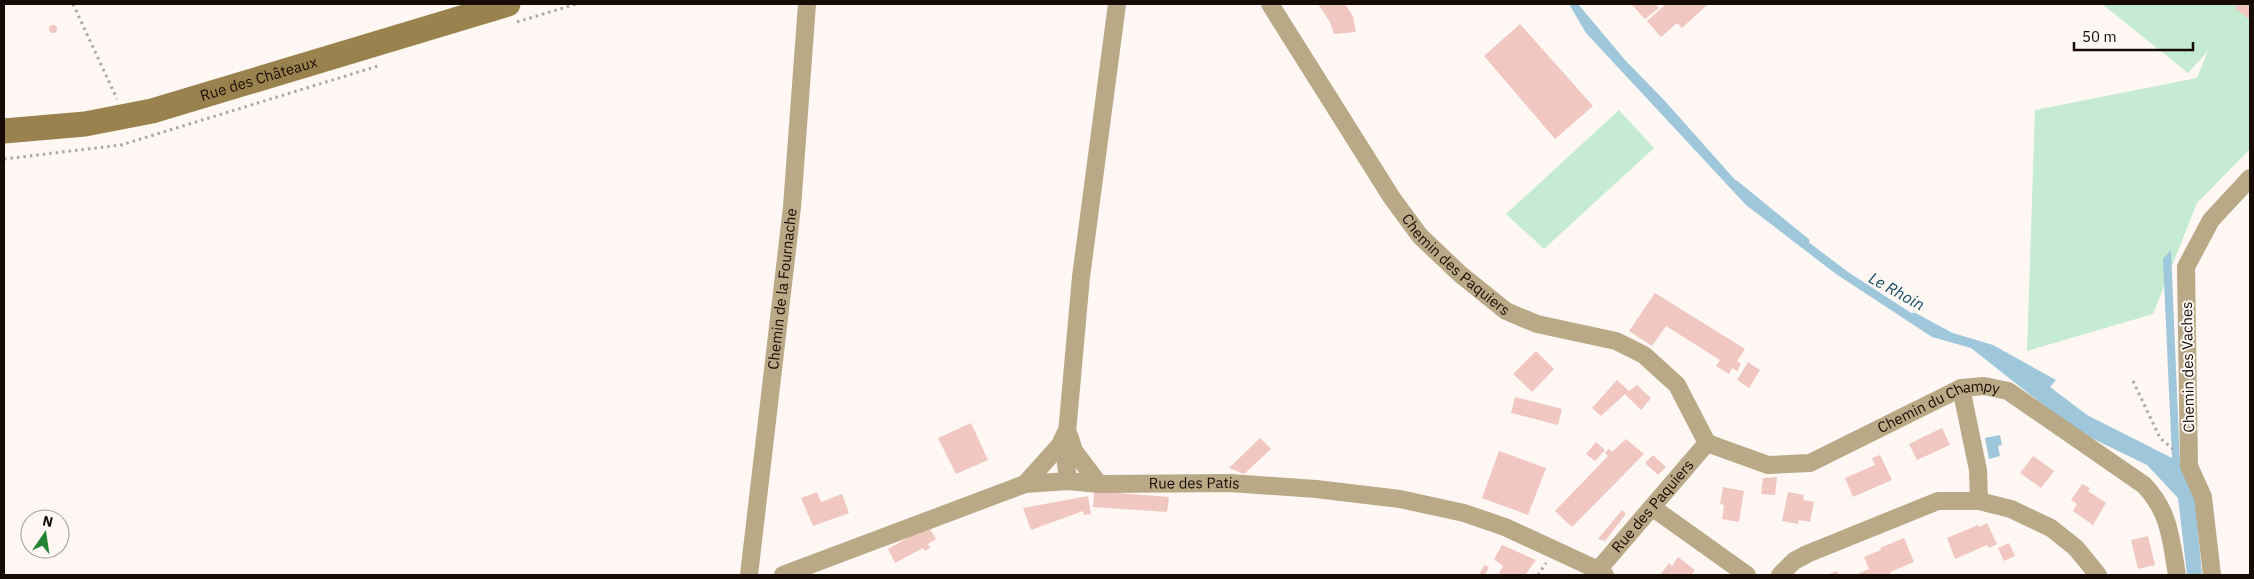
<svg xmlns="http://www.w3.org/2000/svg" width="2254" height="579" viewBox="0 0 2254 579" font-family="'IBM Plex Sans',sans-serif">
	<rect width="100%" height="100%" fill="#fef7f3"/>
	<!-- green -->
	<g fill="#c5ebd2">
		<path d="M2102 4H2250V149L2197 203 2153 314 2027 351 2035 110 2197 78 2208 51 2188 73Z"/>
		<path d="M1619 110 1654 148 1544 249 1506 214Z"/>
	</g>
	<!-- water -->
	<g fill="#9ec7dc">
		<path d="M1569 4H1578L1625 60 1664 100 1753 200 1848 272 1933 327 1993 345 2056 380 2050 387 2087 415 2172 458 2163 259 2171 250 2180 464 2195 496 2202 575H2187L2178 498 2147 465 2075 430 1971 348 1932 337 1836 274 1746 205 1586 33Z"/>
		<path d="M2000 435 2002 445 1998 446 2000 456 1989 459 1985 438Z"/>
	</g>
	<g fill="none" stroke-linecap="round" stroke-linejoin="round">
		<!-- stream -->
		<g stroke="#9ec7dc" stroke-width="5">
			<path d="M1736 183 1807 241"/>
			<path d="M1914 315 1949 334"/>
		</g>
	</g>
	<!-- building -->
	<g fill="#f1c7c2">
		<path d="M1318 4H1345L1353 16 1356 32 1334 34 1330 22Z"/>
		<path d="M1631 4H1655L1659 8 1645 19Z"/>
		<path d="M1666 4H1708L1682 28 1677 23 1661 37 1647 21Z"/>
		<path d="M2238 4H2250V20L2235 8Z"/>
		<path d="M1520 24 1593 106 1555 139 1484 56Z"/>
		<circle cx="53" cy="29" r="4"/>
		<path d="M1655 293 1745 349 1737 361 1741 364 1737 371 1732 368 1729 374 1716 366 1720 360 1666 326 1652 346 1629 331Z"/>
		<path d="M1536 351 1554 369 1532 392 1513 374Z"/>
		<path d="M1748 362 1760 370 1749 388 1737 380Z"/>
		<path d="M1617 380 1629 391 1637 385 1651 398 1641 410 1625 394 1601 416 1592 408Z"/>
		<path d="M1515 397 1562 409 1558 425 1511 413Z"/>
		<path d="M971 423 988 460 956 474 938 438Z"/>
		<path d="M1942 428 1950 445 1917 460 1909 444Z"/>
		<path d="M1260 438 1271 449 1244 474 1229 468Z"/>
		<path d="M1626 439 1644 454 1572 527 1555 511 1608 456 1605 453 1609 449 1612 452Z"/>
		<path d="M1596 442 1605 450 1595 461 1586 454Z"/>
		<path d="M1499 451 1546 468 1528 515 1482 498Z"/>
		<path d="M1653 455 1666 467 1658 475 1645 463Z"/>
		<path d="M1880 455 1892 480 1853 497 1845 478 1875 465 1872 458Z"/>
		<path d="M2033 456 2054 471 2041 488 2020 473Z"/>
		<path d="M1777 477 1775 495 1761 494 1763 478Z"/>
		<path d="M2082 484 2090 488 2088 491 2106 503 2093 525 2073 511 2077 504 2071 500Z"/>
		<path d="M1723 487 1744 491 1739 522 1722 519 1724 505 1720 504Z"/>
		<path d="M1094 491 1169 497 1167 512 1093 507Z"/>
		<path d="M817 492 821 502 842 494 849 513 813 526 801 498Z"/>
		<path d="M1788 492 1804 495 1803 500 1814 502 1810 522 1799 520 1798 524 1782 521Z"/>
		<path d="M1088 496 1091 514 1084 515 1083 511 1031 530 1023 508Z"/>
		<path d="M1622 510 1626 514 1605 541 1598 539Z"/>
		<path d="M1987 523 1997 544 1989 548 1987 545 1955 559 1947 538 1978 525 1979 527Z"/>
		<path d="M928 526 936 539 928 544 930 548 925 551 923 548 895 563 888 549Z"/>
		<path d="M2148 536 2155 565 2138 569 2131 540Z"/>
		<path d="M1904 538 1914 562 1890 572V575H1855L1869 569 1864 557 1881 550 1880 548Z"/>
		<path d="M2009 543 2015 556 2004 561 1998 548Z"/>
		<path d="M1502 545 1536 560 1525 575H1498L1503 566 1494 559Z"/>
		<path d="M1678 557 1695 570 1691 575H1660L1669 563 1672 566Z"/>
		<path d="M1484 565 1489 567 1485 575H1479Z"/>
		<path d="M1837 571 1839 575H1826Z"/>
	</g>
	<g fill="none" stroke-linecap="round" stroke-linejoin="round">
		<!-- path -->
		<g stroke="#afa6a1" stroke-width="3" stroke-dasharray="2.5 4" stroke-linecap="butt">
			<path d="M73 4 117 99"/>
			<path d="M517 22 576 4"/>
			<path d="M4 159 121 145 378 66"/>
			<path d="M2133 381 2160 438 2173 449"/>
			<path d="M1538 575 1546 563"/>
		</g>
		<!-- street -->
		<g stroke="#b9a987" stroke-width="18">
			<path id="s1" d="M1270 4 1392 198 1420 236 1460 274 1506 311 1537 324 1616 341 1644 355 1677 385 1707 443"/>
			<path d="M1961 388 1978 470 1979 501"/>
			<path d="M1069 435 1074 451 1099 484"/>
			<path id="s2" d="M1707 443 1768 465 1810 463 1961 388 1984 386 2008 391 2144 485C2170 512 2171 540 2177 575"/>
			<path d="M1068 481 1065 455 1081 277 1117 4"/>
			<path d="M1025 484 1060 445 1065 434"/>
			<path d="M1653 508 1747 575"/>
			<path id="s3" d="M1598 570 1707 443"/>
			<path id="s4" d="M749 575 792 207 807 4"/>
			<path id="s5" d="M783 575 1025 484 1068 481 1099 484 1230 483 1316 489 1400 499 1464 513 1505 527 1598 570 1605 575"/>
			<path d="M1780 575 1794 561 1807 554 1938 501H1979L2011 509 2051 528 2076 548 2098 575"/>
			<path d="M2212 575 2203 497 2189 466 2186 267 2211 220 2250 178"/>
		</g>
		<!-- secondary -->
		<path stroke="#9a824e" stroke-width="25" id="s6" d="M4 131 85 124 152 111 508 4"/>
	</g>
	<g text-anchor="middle" stroke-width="4" stroke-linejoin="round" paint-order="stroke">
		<!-- street labels -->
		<g font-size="15" fill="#170b05" stroke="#fef7f3">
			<text dy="5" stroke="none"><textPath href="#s6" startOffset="261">Rue des Châteaux</textPath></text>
			<text dy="5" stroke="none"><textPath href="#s1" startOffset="322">Chemin des Paquiers</textPath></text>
			<text dy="5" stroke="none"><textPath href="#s4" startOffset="288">Chemin de la Fournache</textPath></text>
			<text transform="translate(2188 367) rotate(-91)" y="5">Chemin des Vaches</text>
			<text dy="5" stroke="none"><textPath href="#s2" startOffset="249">Chemin du Champy</textPath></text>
			<text dy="5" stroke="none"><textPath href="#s5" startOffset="428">Rue des Patis</textPath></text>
			<text dy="5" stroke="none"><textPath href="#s3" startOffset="84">Rue des Paquiers</textPath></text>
		</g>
		<!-- water labels -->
		<g font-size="16" font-style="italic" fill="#1a4e65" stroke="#fef7f3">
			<text transform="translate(1897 291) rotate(29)" y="6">Le Rhoin</text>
		</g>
	</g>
	<!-- border -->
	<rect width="2254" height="579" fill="none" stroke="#170b05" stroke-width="10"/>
	<!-- north arrow -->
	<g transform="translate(45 534) rotate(13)"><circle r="24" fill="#fef7f3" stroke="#a29994"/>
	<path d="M0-4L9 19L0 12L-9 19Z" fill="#248233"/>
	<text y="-8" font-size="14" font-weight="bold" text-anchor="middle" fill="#170b05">N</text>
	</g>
	<!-- scale -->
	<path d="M2074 42v8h119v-8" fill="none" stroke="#170b05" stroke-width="2.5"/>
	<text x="2082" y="42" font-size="15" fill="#170b05" stroke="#fef7f3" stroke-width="4" paint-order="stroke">50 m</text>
</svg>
